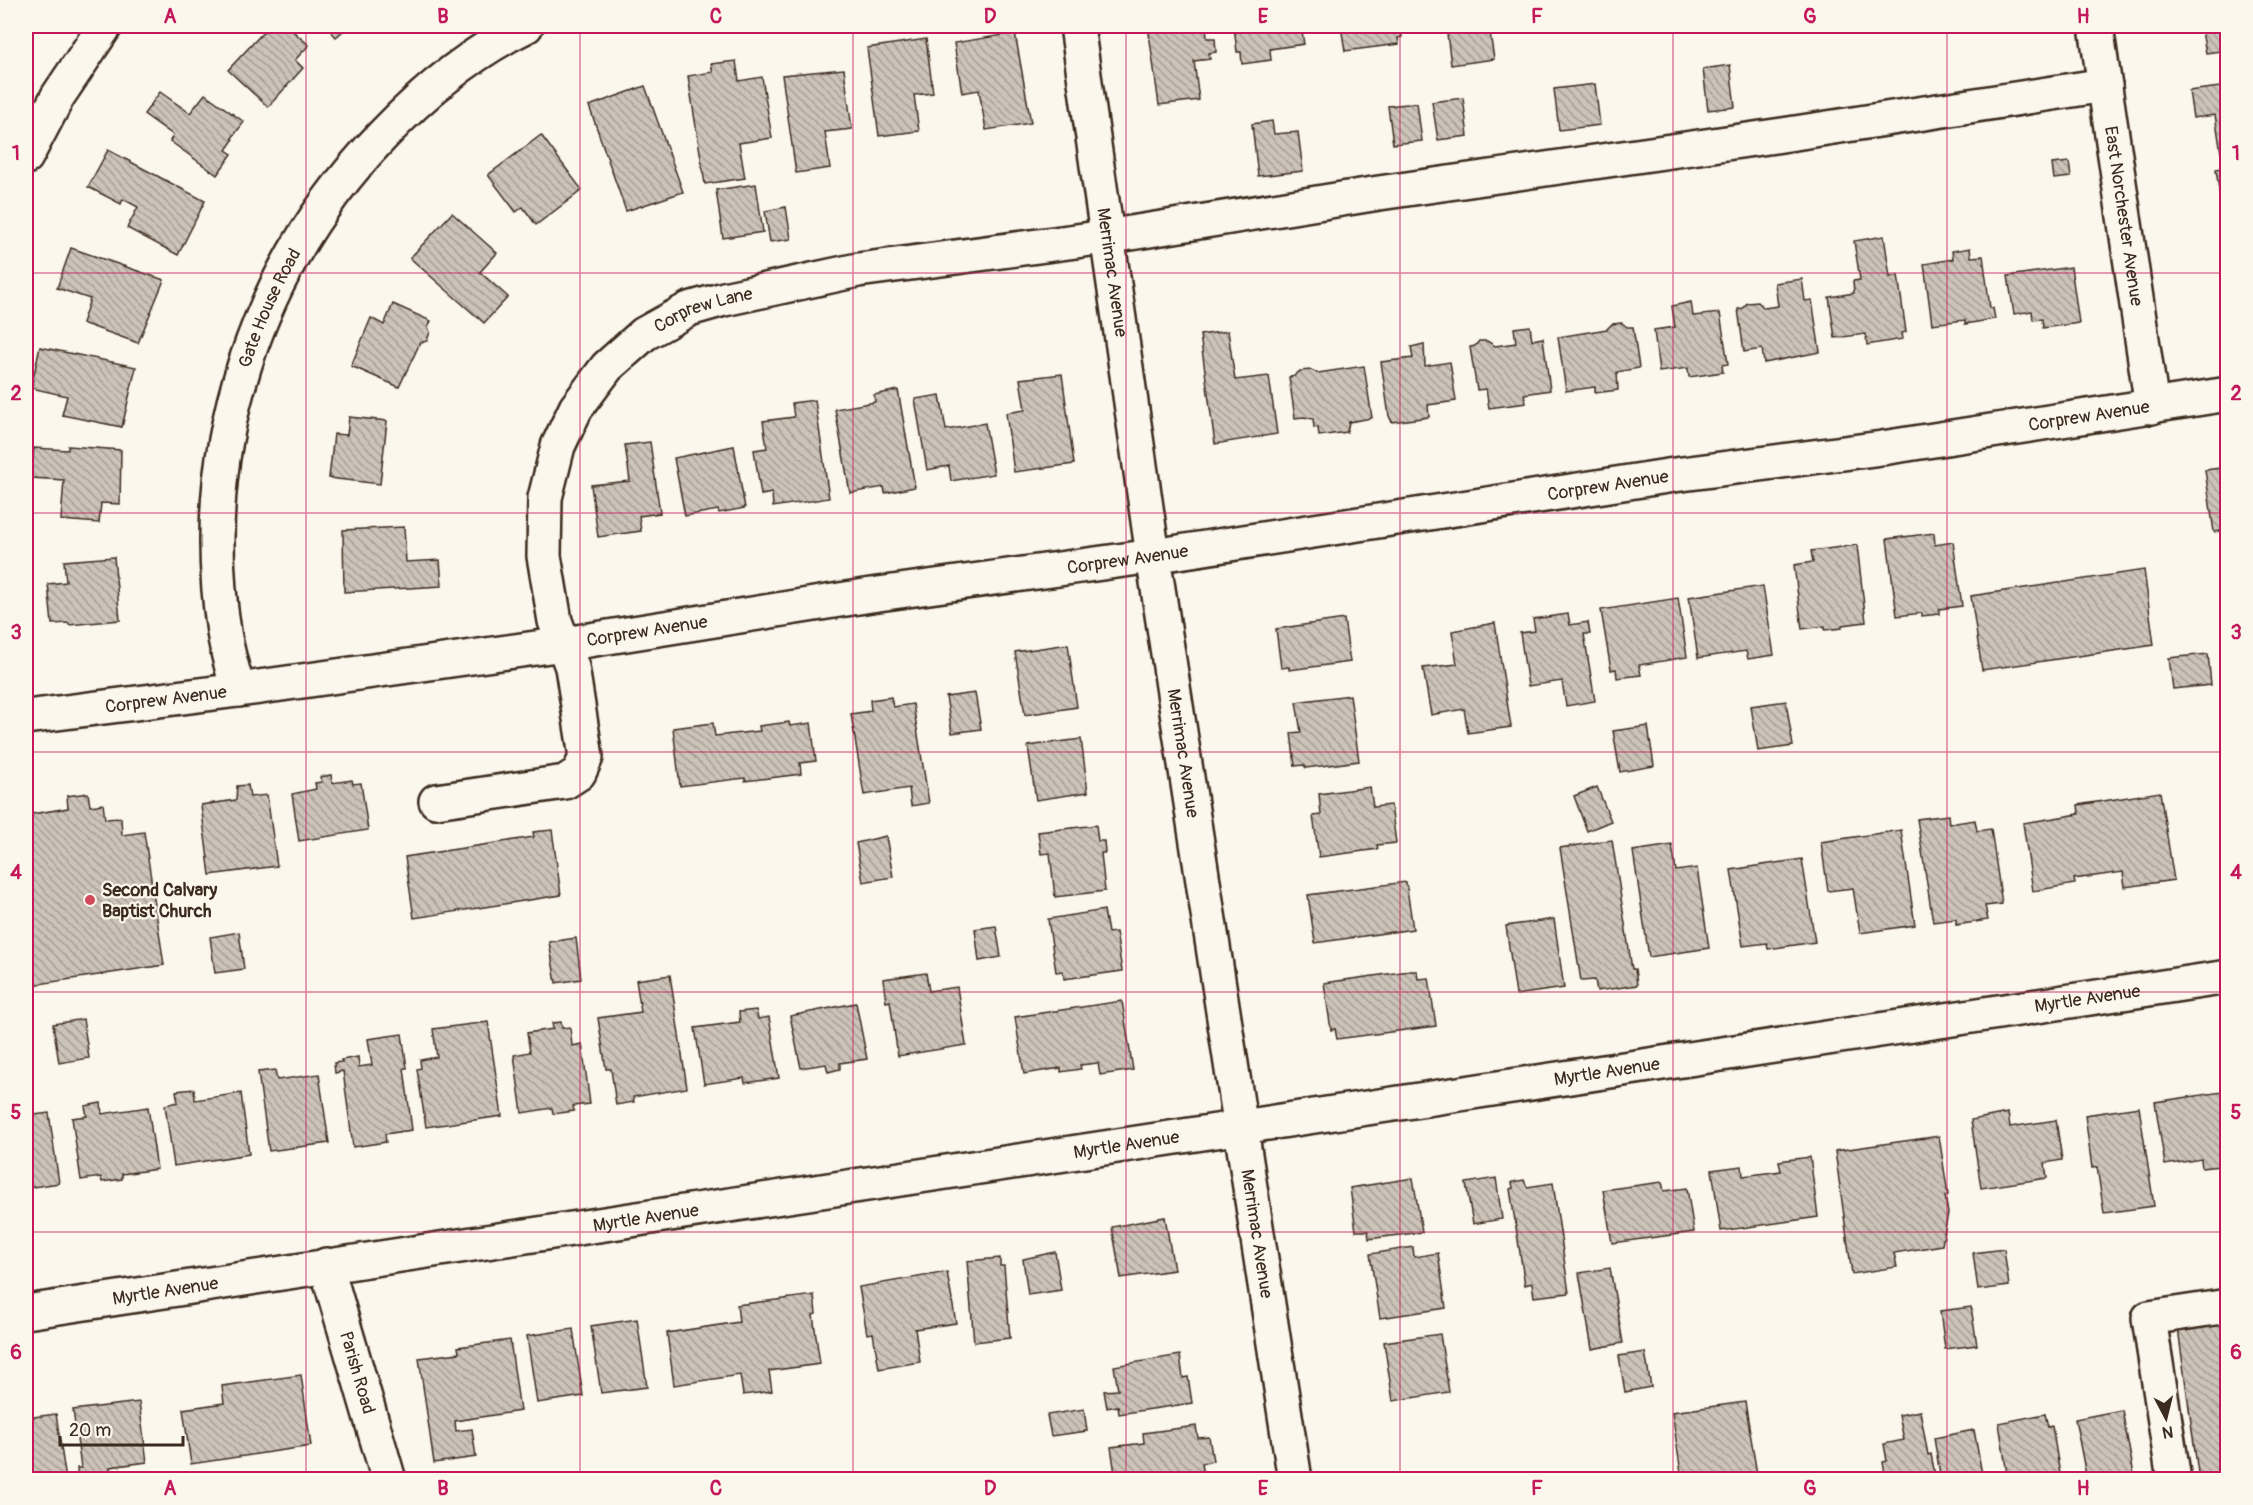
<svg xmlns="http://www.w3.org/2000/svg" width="2253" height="1505" viewBox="0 0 2253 1505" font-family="Pangolin,sans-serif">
	<defs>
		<pattern id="building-back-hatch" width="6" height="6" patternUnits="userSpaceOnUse" patternTransform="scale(1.5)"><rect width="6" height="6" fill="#ccc4b9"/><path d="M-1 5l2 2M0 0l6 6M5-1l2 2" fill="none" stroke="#a79f96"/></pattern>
	</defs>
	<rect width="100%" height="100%" fill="#fbf7ec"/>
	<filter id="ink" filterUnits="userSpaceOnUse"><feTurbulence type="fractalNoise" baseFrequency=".0167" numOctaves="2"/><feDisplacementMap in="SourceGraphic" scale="12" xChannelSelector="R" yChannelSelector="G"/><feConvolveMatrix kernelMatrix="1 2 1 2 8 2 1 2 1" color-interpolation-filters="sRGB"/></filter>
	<g filter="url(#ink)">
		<!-- building -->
		<g fill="url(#building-back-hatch)" stroke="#3b2a1e" stroke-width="1.5">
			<path d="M269 26H287L309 45 295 60 303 68 268 107 228 70Z"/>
			<path d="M326 26H349L336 37Z"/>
			<path d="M1148 26H1206L1207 38H1215L1216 52 1209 53 1210 59 1194 61 1199 100 1159 105Z"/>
			<path d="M1234 26H1301L1304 44 1270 49 1271 60 1242 64 1241 52H1237Z"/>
			<path d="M1341 26H1400L1402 37 1398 38 1399 44 1345 51Z"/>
			<path d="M1446 26H1489L1494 59 1451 65Z"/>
			<path d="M2201 26H2228V50L2206 53Z"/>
			<path d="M1015 33 1031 123 986 130 979 90 962 93 954 43Z"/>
			<path d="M926 39 933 93 914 95 919 131 879 136 867 48Z"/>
			<path d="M736 61 739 81 762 77 772 138 739 143 745 178 705 184 688 76 713 72 711 64Z"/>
			<path d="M1730 65 1735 107 1708 110 1703 69Z"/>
			<path d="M844 69 852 129 825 132 830 168 796 173 782 75Z"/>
			<path d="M1595 84 1600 125 1559 130 1554 89Z"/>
			<path d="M645 86 683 192 626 211 589 106Z"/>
			<path d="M2228 86V151L2221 153 2215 115 2193 118 2189 91Z"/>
			<path d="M160 92 190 113 205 94 244 122 232 138 233 140 226 150 232 154 217 175 170 141 173 135 144 114Z"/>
			<path d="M1463 98 1468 136 1438 140 1432 102Z"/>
			<path d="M1417 103 1422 141 1393 144 1388 106Z"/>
			<path d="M1272 121 1274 134 1298 132 1303 171 1258 176 1252 124Z"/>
			<path d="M541 135 582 190 536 225 523 207 516 212 488 175Z"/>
			<path d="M108 150 205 201 178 255 127 228 138 207 123 199 121 204 88 187Z"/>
			<path d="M2069 162 2071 177 2054 179 2052 164Z"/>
			<path d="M2228 167V230L2225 231 2216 169Z"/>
			<path d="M756 184 763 232 723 238 716 190Z"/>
			<path d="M786 207 791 239 770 242 765 211Z"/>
			<path d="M452 213 497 253 480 272 508 297 484 323 410 258Z"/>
			<path d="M1884 236 1890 277 1898 275 1906 332 1902 333 1903 339 1867 345 1866 334 1835 338 1829 297 1854 293 1853 281 1860 280 1854 241Z"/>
			<path d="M71 248 164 280 138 343 82 323 90 299 57 288Z"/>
			<path d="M1970 248 1971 257 1983 256 1990 308H1993L1995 319 1965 324V320L1932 324 1924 264 1953 259 1952 251Z"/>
			<path d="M2071 267 2079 323 2043 328 2042 319 2033 320 2032 311 2014 314 2008 276Z"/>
			<path d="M1802 279 1805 301 1812 300 1820 352 1764 363 1762 349 1744 352 1738 309H1742L1747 303 1758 302 1764 308 1778 306 1775 283Z"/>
			<path d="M1691 302 1693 316 1720 313 1728 364 1722 365 1723 372 1689 377 1688 368 1659 372 1654 330 1675 327 1672 306Z"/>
			<path d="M393 304 431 321 428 327 430 332 427 341 420 343 399 387 351 366 371 318 384 325Z"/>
			<path d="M1622 323 1627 327H1633L1639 368 1617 372 1618 390 1595 393V387L1566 391 1558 337 1607 329 1612 324Z"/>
			<path d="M1530 326 1532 340 1543 338 1550 390 1524 394 1526 403 1489 408 1486 389 1477 390 1470 347 1475 346 1479 341H1487L1495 346 1516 343 1514 328Z"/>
			<path d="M1228 331 1235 380 1269 376 1277 434 1215 444 1200 335Z"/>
			<path d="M1424 344 1425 366 1450 362 1456 401 1428 405 1429 417 1392 422 1389 416 1381 362 1413 358 1411 347Z"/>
			<path d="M40 347 136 367 122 427 62 415 67 396 31 388Z"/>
			<path d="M1364 366 1372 418 1349 422 1347 432 1319 436 1318 427 1314 428 1313 419 1304 417 1295 418 1289 377 1294 376 1300 371 1311 370 1318 373Z"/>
			<path d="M1062 374 1074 464 1014 472 1006 413 1025 410 1020 379Z"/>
			<path d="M898 390 915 487 885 493 884 487 850 493 835 409 875 402 874 395Z"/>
			<path d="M940 395 946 430 985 423 994 474 951 481 949 466 927 470 915 399Z"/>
			<path d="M815 400 829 498 773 507 772 493 761 495 754 450 767 448 763 421 794 417 792 403Z"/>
			<path d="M349 417 387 421 380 484 329 478 334 434 347 435Z"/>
			<path d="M650 442 660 513 639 516 641 531 598 537 591 485 630 481 625 445Z"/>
			<path d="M68 446 121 450 120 504 101 503 99 523 61 520 64 480 31 478 34 448 68 450Z"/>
			<path d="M734 446 745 508 719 513 718 510 685 516 674 458Z"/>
			<path d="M2228 467V530L2214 532 2205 470Z"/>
			<path d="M404 527 406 562 440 560 442 586 344 592 343 530Z"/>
			<path d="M1934 533 1935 545 1953 542 1962 606 1939 609V614L1922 616V613L1897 616 1887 539Z"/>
			<path d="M1857 545 1866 622 1842 625V628L1825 630V626L1802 629 1794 565 1813 562 1811 551Z"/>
			<path d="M114 557 120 620 69 625V623L52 624 48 584 66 582 64 561Z"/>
			<path d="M2144 570 2154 645 1982 670 1971 596Z"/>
			<path d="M1763 586 1774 655 1748 659 1746 651 1698 658 1689 597Z"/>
			<path d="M1678 598 1687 657 1639 665 1641 675 1617 678 1616 669 1611 670 1601 610Z"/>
			<path d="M1568 614 1570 625 1588 622 1590 634H1584L1595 701 1566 706 1562 681 1528 686 1520 633 1535 631 1533 619Z"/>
			<path d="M1344 619 1350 662 1289 670V667L1281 668 1276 629Z"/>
			<path d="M1495 623 1511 727 1468 733 1464 709 1431 715 1423 668 1457 664 1452 631Z"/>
			<path d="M1068 644 1077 707 1025 715 1015 652Z"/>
			<path d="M2208 654 2211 685 2173 689 2169 658Z"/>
			<path d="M975 693 981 729 952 733 946 697Z"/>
			<path d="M1350 695 1359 761 1306 768 1304 765 1295 766 1291 733 1301 732 1296 702Z"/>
			<path d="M891 697 893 707 913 704 929 803 911 806 909 788 864 795 851 714 871 711 870 700Z"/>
			<path d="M1786 701 1793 746 1758 751 1751 706Z"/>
			<path d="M789 722 790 726 811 723 816 761 800 763 801 774 745 781V778L680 786 673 728 713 723 715 736 760 731 759 726Z"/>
			<path d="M1648 726 1654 766 1620 772 1613 731Z"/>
			<path d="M1081 739 1088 792 1036 800 1028 746Z"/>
			<path d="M331 775 332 783 352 780 353 784 361 783 368 830 299 841 292 794 316 789 315 783 322 782 320 777Z"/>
			<path d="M248 785 250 797 267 795 277 866 210 875 201 805 236 800 237 786Z"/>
			<path d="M1370 787 1373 807 1391 805 1396 843 1377 845 1378 849 1319 857 1313 816 1321 815 1319 794Z"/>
			<path d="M1597 787 1611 821 1587 831 1574 796Z"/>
			<path d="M2160 792 2174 880 2125 887 2123 872 2074 879 2075 884 2033 891 2023 823 2079 814 2078 805Z"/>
			<path d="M88 793 90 806 103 804 105 819 121 818 122 835 144 832 164 965 26 986V815L68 808 67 796Z"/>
			<path d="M1948 815 1949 824 1975 820 1977 831 1991 829 2002 904 1985 906 1988 920 1956 925V919L1933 922 1917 819Z"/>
			<path d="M1096 825 1098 841H1104L1105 853H1101L1105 891 1055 897 1050 853 1041 854 1038 832Z"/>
			<path d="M552 830 561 895 414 918 405 857 534 837 533 832Z"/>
			<path d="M1901 830 1915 925 1860 933 1853 888 1828 891 1821 842Z"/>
			<path d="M886 836 893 877 863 882 856 843Z"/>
			<path d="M1612 840 1632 969H1635L1637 985 1597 991 1595 980 1581 981 1560 848Z"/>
			<path d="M1672 845 1676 871 1697 868 1709 948 1649 957 1633 851Z"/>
			<path d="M1802 859 1815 942 1768 949 1767 943 1743 946 1731 870Z"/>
			<path d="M1406 882 1413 929 1315 943 1308 895Z"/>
			<path d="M1104 910 1108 933 1116 932 1122 971 1064 979 1063 971 1056 972 1048 919Z"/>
			<path d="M1554 919 1564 988 1516 995 1506 926Z"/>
			<path d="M996 926 1001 957 979 961 975 929Z"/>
			<path d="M239 932 244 969 215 973 210 937Z"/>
			<path d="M576 938 581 979 556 983 549 942Z"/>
			<path d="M1409 971H1417L1418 979 1429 978 1436 1026 1337 1039 1335 1029 1331 1030 1324 983Z"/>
			<path d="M926 973 929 991 957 987 966 1045 898 1056 890 1001 886 1002 883 979Z"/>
			<path d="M670 975 687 1088 633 1097 634 1102 616 1105 611 1069H606L598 1018 641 1012 636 980Z"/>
			<path d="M1122 1001 1133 1070 1100 1075 1098 1063 1080 1065 1081 1069 1061 1072V1068L1024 1074 1015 1017Z"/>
			<path d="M856 1003 867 1059 840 1063V1069L828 1072 826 1064 801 1068 790 1016Z"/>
			<path d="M756 1010 758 1019 769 1017 779 1078 745 1083 744 1078 704 1084 695 1028 740 1022 739 1012Z"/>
			<path d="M83 1019 89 1058 59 1063 53 1024Z"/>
			<path d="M488 1022 502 1116 426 1127 417 1069 421 1068 420 1060 437 1057 433 1029Z"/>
			<path d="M561 1022 562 1028 570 1027 572 1046 582 1044 590 1104 573 1106 574 1111 553 1114 552 1108 522 1113 514 1055 530 1052 527 1033 553 1029 552 1023Z"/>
			<path d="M402 1034 407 1068H404L412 1130 385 1134 386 1142 353 1147 343 1071 335 1073 334 1063 342 1062 341 1060 358 1057 359 1067 372 1065 368 1039Z"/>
			<path d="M275 1070 277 1080 319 1074 329 1143 269 1151 258 1072Z"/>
			<path d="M194 1089 195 1100 241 1093 249 1154 174 1166 165 1105 178 1102 176 1091Z"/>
			<path d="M2222 1092 2228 1129V1165L2202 1168 2201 1159 2165 1165 2155 1102Z"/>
			<path d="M101 1103 102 1114 148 1107 157 1169 122 1174V1179L102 1182 101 1177 81 1180 72 1118 87 1116 85 1106Z"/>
			<path d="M2139 1107 2154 1206 2104 1213 2097 1167 2092 1168 2085 1115Z"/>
			<path d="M49 1113 59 1183 26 1188 27 1116Z"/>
			<path d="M2008 1113 2010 1127 2056 1120 2062 1160 2045 1163 2047 1178 1981 1188 1971 1120Z"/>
			<path d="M1939 1136 1948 1195 1945 1196 1948 1213 1942 1245 1894 1253 1897 1267 1852 1274 1835 1151Z"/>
			<path d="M1810 1157 1818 1217 1721 1231 1712 1170 1742 1166 1743 1176 1781 1171 1779 1161Z"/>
			<path d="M1413 1178 1422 1232 1369 1239 1368 1231H1356L1350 1188Z"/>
			<path d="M1496 1178 1502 1219 1473 1224 1466 1183Z"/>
			<path d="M1524 1180 1527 1187 1553 1183 1569 1293 1534 1297 1532 1283 1525 1285 1510 1189 1513 1188 1512 1182Z"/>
			<path d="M1662 1182 1664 1191 1687 1188 1694 1232 1612 1243 1603 1190Z"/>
			<path d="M1165 1217 1174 1270 1121 1278 1112 1227Z"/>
			<path d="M1413 1247 1414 1257 1438 1253 1446 1308 1380 1318 1370 1254Z"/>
			<path d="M2004 1249 2009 1286 1978 1290 1973 1253Z"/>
			<path d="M1055 1252 1061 1290 1028 1295 1023 1259Z"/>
			<path d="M1000 1258V1266H1004L1010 1338 974 1342 967 1261Z"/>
			<path d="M1610 1268 1623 1343 1592 1349 1579 1273Z"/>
			<path d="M947 1272 956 1323 915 1329 920 1362 879 1369 873 1333 867 1334 859 1287Z"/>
			<path d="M814 1295 816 1314 813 1315 820 1364 769 1371 772 1391 743 1395 740 1375 674 1385 667 1333 739 1322 737 1305Z"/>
			<path d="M1971 1307 1977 1345 1945 1349 1940 1311Z"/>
			<path d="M637 1319 647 1387 601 1393 591 1326Z"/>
			<path d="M2228 1322V1480H2199L2178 1329Z"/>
			<path d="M573 1329 583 1396 537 1403 527 1336Z"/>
			<path d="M1440 1334 1449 1392 1393 1401 1384 1342Z"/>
			<path d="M510 1340 520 1411 455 1421 456 1431 472 1429 476 1457 434 1463 419 1358 459 1353 458 1347Z"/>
			<path d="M1645 1352 1651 1387 1625 1392 1619 1356Z"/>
			<path d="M1180 1355 1183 1378 1188 1377 1192 1403 1119 1414 1118 1406 1107 1408 1104 1391 1118 1390 1114 1366Z"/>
			<path d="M301 1375 311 1446 191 1464 183 1409 224 1403 222 1386Z"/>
			<path d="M139 1402 147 1462 110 1467 111 1478 78 1480 77 1468H81L73 1410Z"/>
			<path d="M1745 1402 1758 1480H1682L1672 1412Z"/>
			<path d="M1084 1409 1087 1431 1051 1436 1047 1415Z"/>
			<path d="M2122 1410 2135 1480H2087L2075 1419Z"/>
			<path d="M1920 1411 1928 1455 1931 1454 1936 1480H1886L1883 1462 1887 1461 1884 1444 1904 1440 1899 1415Z"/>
			<path d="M56 1414 66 1480H26V1418Z"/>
			<path d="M2045 1414 2048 1427 2052 1426 2061 1480H2008L1999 1423Z"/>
			<path d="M1196 1426 1198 1438 1209 1437 1213 1461 1202 1463 1204 1477 1187 1480H1116L1111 1447 1144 1443 1143 1433Z"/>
			<path d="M1974 1430 1983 1480H1941L1934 1438Z"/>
			<path d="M214 1474 215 1480H178Z"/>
		</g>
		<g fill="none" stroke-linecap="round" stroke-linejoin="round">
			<defs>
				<g id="minor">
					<path id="s1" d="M1077 26 1153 556 1295 1480"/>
					<path id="s2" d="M2096 26 2152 407"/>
					<path d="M26 157 58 96 105 26"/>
					<path id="s3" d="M238 690C233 671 227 652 224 632 196 449 254 269 383 135 424 92 472 52 526 26"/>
					<path id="s4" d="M26 717 238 690 564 644 871 595 1153 556 1674 475 1882 448 2228 394"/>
					<path id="s5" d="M436 801 565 782 579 773 586 757 572 667 555 621 544 556 545 498 558 446 576 408 607 367 644 334 689 309 724 299 858 270 1106 237 1379 193 1782 135 2105 85"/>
					<path id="s6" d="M326 1265 389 1480"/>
					<path id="s7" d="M26 1312 2228 977"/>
					<path d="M2174 1480 2149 1318 2228 1306"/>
				</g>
			</defs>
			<!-- minor casing -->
			<use href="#minor" stroke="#3b2a1e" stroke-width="38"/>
			<!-- minor -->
			<use href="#minor" stroke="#fbf7ec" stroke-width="33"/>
		</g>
	</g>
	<!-- grid -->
	<path fill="none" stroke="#c2185b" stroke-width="1.5" stroke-opacity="0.55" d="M306 26V1480M580 26V1480M853 26V1480M1126 26V1480M1400 26V1480M1673 26V1480M1947 26V1480M26 273H2228M26 513H2228M26 752H2228M26 992H2228M26 1232H2228"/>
	<!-- markers -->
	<circle fill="#d1495b" stroke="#fbf7ec" stroke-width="2" cx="90" cy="900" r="6"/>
	<g text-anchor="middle" stroke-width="4.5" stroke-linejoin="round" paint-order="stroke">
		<!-- street labels -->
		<g font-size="18" fill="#3b2a1e" stroke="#fbf7ec">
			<text dy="6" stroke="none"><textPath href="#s2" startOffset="192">East Norchester Avenue</textPath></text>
			<text dy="6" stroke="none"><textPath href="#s1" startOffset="249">Merrimac Avenue</textPath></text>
			<text dy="6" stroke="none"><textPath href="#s3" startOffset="392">Gate House Road</textPath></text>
			<text dy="6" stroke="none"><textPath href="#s5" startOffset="690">Corprew Lane</textPath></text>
			<text dy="6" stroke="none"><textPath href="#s4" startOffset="2085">Corprew Avenue</textPath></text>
			<text dy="6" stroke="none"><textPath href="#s4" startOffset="1599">Corprew Avenue</textPath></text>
			<text dy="6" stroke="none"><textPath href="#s4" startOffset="1113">Corprew Avenue</textPath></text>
			<text dy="6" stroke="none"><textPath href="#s4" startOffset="627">Corprew Avenue</textPath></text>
			<text dy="6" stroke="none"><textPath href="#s4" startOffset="141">Corprew Avenue</textPath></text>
			<text dy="6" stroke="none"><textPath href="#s1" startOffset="735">Merrimac Avenue</textPath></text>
			<text dy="6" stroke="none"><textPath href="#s7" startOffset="2085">Myrtle Avenue</textPath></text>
			<text dy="6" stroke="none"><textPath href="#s7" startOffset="1599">Myrtle Avenue</textPath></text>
			<text dy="6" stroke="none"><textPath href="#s7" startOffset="1113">Myrtle Avenue</textPath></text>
			<text dy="6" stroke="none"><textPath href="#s7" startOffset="627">Myrtle Avenue</textPath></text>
			<text dy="6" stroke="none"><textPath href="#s1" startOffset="1221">Merrimac Avenue</textPath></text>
			<text dy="6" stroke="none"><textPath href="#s7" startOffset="141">Myrtle Avenue</textPath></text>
			<text dy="6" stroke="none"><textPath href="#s6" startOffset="112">Parish Road</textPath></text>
		</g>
		<!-- poi labels -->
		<g font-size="18" font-weight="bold" fill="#3b2a1e" stroke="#fbf7ec" text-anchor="start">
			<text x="102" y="896">Second Calvary<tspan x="102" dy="21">Baptist Church</tspan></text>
		</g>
	</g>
	<!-- margin -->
	<rect width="2253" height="1505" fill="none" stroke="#fbf7ec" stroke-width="66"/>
	<!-- north arrow -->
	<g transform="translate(2166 1418) rotate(173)" stroke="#fbf7ec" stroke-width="4.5" paint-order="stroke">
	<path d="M0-4.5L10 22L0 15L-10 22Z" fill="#3b2a1e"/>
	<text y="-9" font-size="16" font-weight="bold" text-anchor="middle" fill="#3b2a1e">N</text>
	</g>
	<!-- scale -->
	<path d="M60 1436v9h123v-9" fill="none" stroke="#3b2a1e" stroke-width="3"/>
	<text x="69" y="1436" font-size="18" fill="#3b2a1e" stroke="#fbf7ec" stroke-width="4.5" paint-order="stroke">20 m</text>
	<rect x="33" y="33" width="2187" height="1439" fill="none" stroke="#c2185b" stroke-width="2"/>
	<g font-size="20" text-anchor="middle" font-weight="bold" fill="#c2185b">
		<text x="170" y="23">A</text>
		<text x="443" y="23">B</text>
		<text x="716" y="23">C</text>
		<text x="990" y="23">D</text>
		<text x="1263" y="23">E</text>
		<text x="1537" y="23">F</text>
		<text x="1810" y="23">G</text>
		<text x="2083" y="23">H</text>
		<text x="16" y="160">1</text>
		<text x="2236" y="160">1</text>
		<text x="16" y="400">2</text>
		<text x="2236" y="400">2</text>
		<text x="16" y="639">3</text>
		<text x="2236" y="639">3</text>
		<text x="16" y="879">4</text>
		<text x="2236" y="879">4</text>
		<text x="16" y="1119">5</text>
		<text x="2236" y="1119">5</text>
		<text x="16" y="1359">6</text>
		<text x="2236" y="1359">6</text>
		<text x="170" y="1495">A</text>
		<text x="443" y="1495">B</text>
		<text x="716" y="1495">C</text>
		<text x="990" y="1495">D</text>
		<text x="1263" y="1495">E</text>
		<text x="1537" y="1495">F</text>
		<text x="1810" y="1495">G</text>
		<text x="2083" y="1495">H</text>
	</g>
</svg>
